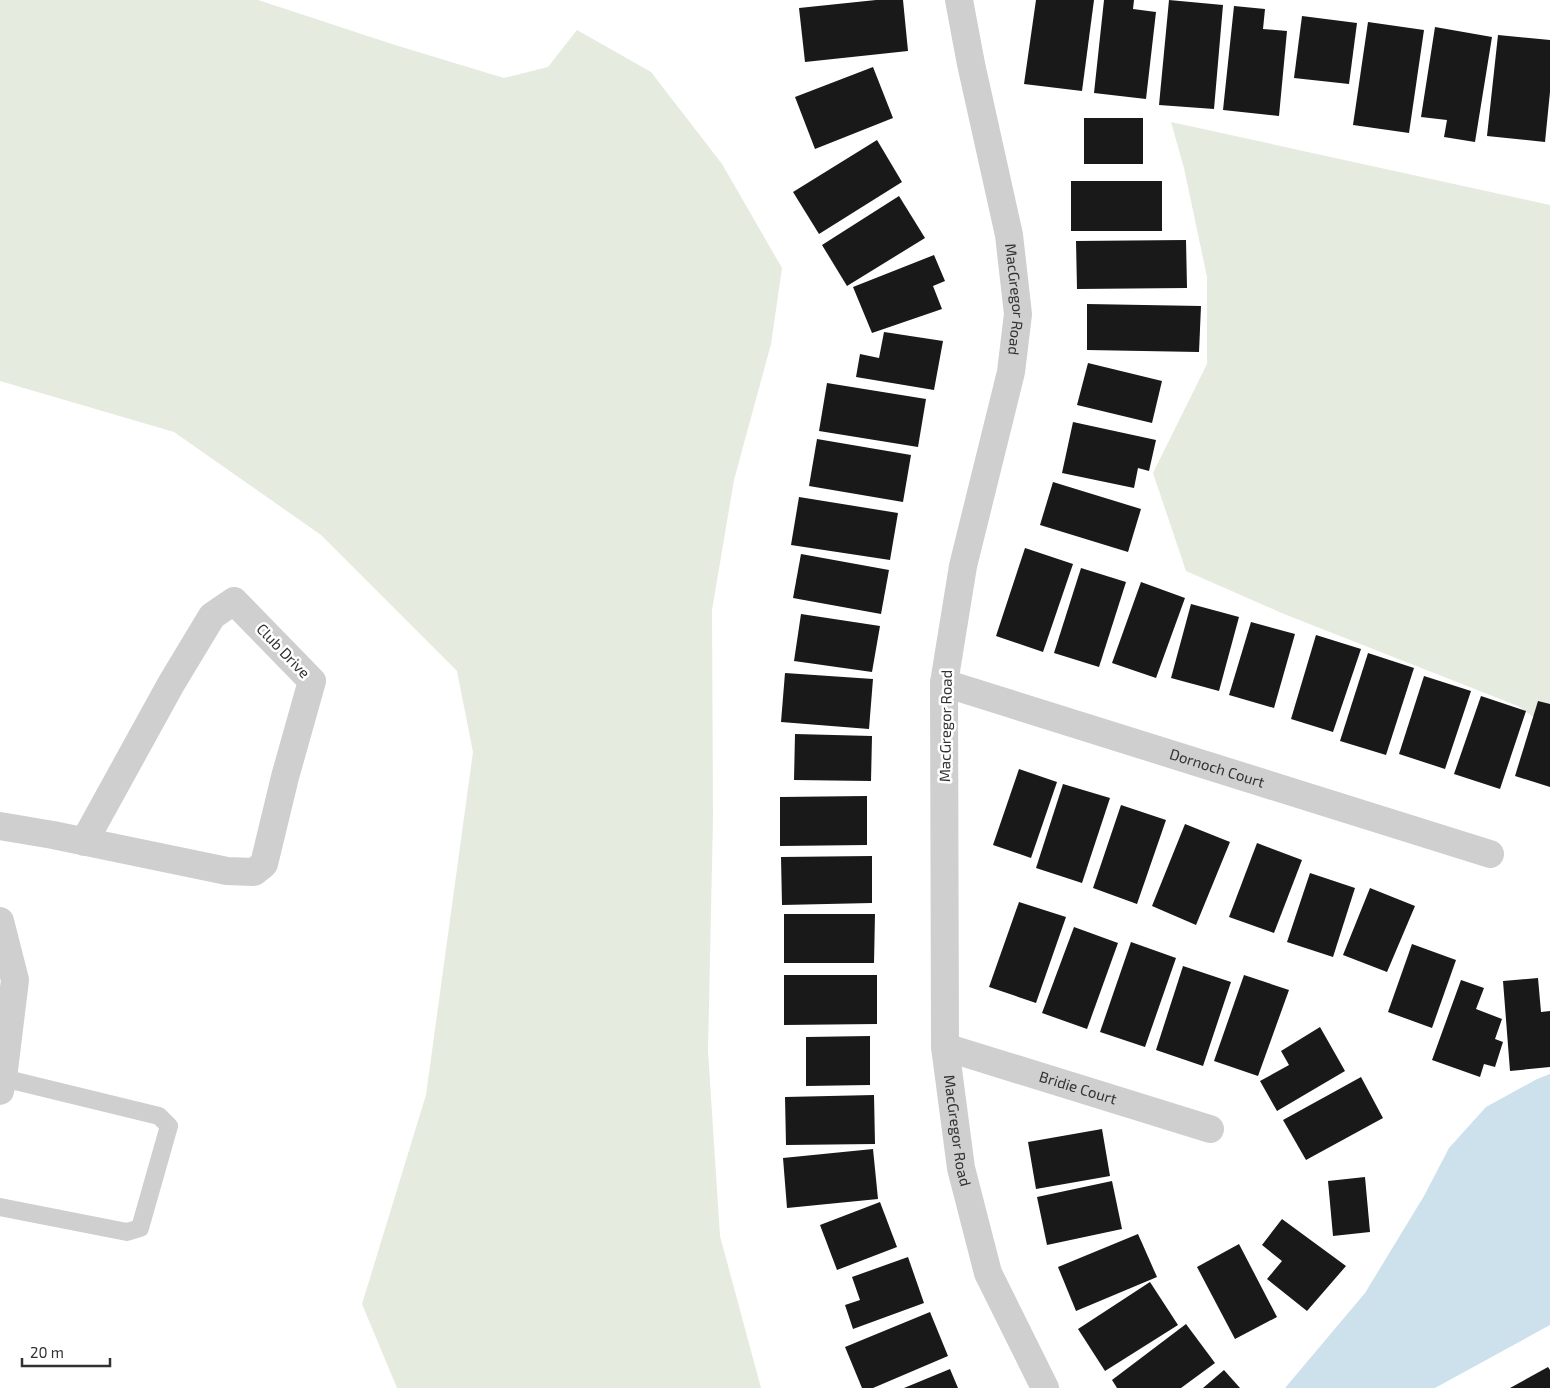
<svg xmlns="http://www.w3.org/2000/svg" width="1550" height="1388" viewBox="0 0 1550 1388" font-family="'Exo 2',sans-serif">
	<rect width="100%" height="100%" fill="#fff"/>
	<!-- green -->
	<g fill="#e5ebde">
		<path d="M0 0H258L395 45 504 78 548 67 577 30 651 72 722 164 782 268 771 344 734 480 712 610 713 817 708 1051 720 1236 761 1388H397L362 1304 426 1095 473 752 457 671 321 535 174 432 0 381Z"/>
		<path d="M1171 122 1550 205V729L1518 706 1284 614 1186 571 1153 473 1207 364V277L1184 168Z"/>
	</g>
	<!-- water -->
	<path fill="#cde1ed" d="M1550 1074V1325L1435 1388H1285L1365 1293 1424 1196 1449 1148 1486 1107 1537 1079Z"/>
	<!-- building -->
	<g fill="#191919">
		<path d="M876 0H903L908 51 805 62 799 8Z"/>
		<path d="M1036 0H1094L1082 91 1024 84Z"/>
		<path d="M1104 0H1134L1133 9 1156 12 1146 99 1094 93Z"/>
		<path d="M1169 0 1223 5 1214 109 1159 105Z"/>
		<path d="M1234 6 1265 9 1263 29 1287 31 1279 116 1223 110Z"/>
		<path d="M1302 16 1357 23 1349 84 1294 78Z"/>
		<path d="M1368 22 1424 30 1409 133 1353 125Z"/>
		<path d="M1435 27 1492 37 1475 142 1444 137 1447 120 1421 117Z"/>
		<path d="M1498 35 1550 40V92L1545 142 1487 136Z"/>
		<path d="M873 67 893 118 815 149 795 97Z"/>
		<rect x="1084" y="118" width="59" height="46"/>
		<path d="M877 140 902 182 819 234 793 192Z"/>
		<rect x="1071" y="181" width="91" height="50"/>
		<path d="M899 196 925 238 847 286 822 245Z"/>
		<path d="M1186 240 1187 288 1077 289 1076 241Z"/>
		<path d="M934 255 945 281 933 286 942 309 872 333 853 287Z"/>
		<path d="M1087 304 1201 306 1199 352 1087 350Z"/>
		<path d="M884 332 943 341 934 390 856 377 860 354 879 358Z"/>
		<path d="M1088 363 1162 381 1152 423 1077 405Z"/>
		<path d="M827 383 926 399 918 447 819 431Z"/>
		<path d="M1073 422 1156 440 1149 471 1138 468 1134 488 1062 473Z"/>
		<path d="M817 439 911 455 903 502 809 486Z"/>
		<path d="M1053 482 1141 509 1128 552 1040 525Z"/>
		<path d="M799 497 898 513 890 560 791 545Z"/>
		<path d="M1025 548 1073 564 1043 652 996 636Z"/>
		<path d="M801 554 889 570 881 614 793 598Z"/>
		<path d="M1081 568 1126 582 1099 667 1054 653Z"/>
		<path d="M1141 582 1185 598 1156 678 1112 663Z"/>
		<path d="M1191 604 1239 617 1219 691 1171 678Z"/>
		<path d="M801 614 880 626 872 672 794 661Z"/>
		<path d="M1251 622 1295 634 1274 708 1229 695Z"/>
		<path d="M1316 635 1361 649 1333 732 1291 719Z"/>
		<path d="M1368 653 1414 668 1386 755 1340 741Z"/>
		<path d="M785 673 873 679 869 729 781 722Z"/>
		<path d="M1424 676 1471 691 1445 769 1399 754Z"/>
		<path d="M1481 696 1526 711 1500 789 1454 774Z"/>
		<path d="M1538 701 1550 704V787L1515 776Z"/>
		<path d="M795 734 872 736 871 781 794 780Z"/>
		<path d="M1019 769 1057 782 1031 858 993 845Z"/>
		<path d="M1063 784 1110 798 1082 883 1036 868Z"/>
		<path d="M867 796V845L780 846V797Z"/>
		<path d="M1121 805 1166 820 1137 904 1093 888Z"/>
		<path d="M1185 824 1230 842 1196 925 1152 906Z"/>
		<path d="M1257 843 1302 860 1274 933 1229 917Z"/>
		<path d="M872 856V903L782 905 781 857Z"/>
		<path d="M1310 873 1355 888 1333 957 1287 942Z"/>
		<path d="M1370 888 1415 906 1387 972 1343 955Z"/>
		<path d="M1019 902 1066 917 1036 1003 989 987Z"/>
		<path d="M784 914H875L874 963H784Z"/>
		<path d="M1074 927 1118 943 1087 1029 1042 1013Z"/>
		<path d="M1131 942 1176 958 1145 1047 1100 1032Z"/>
		<path d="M1412 944 1456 960 1432 1028 1388 1012Z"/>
		<path d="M1183 966 1231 982 1203 1066 1156 1050Z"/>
		<path d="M784 975H877V1024L784 1025Z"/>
		<path d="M1244 975 1289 990 1258 1076 1214 1061Z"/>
		<path d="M1538 978 1541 1012 1550 1011V1067L1510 1071 1503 981Z"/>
		<path d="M1461 980 1484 988 1476 1009 1502 1019 1495 1039 1503 1042 1495 1067 1484 1064 1480 1077 1432 1060Z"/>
		<path d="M1320 1027 1345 1071 1277 1111 1260 1081 1289 1065 1281 1051Z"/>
		<path d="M870 1036V1085L806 1086V1037Z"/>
		<path d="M1361 1077 1383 1118 1306 1160 1283 1120Z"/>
		<path d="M874 1095 875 1144 786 1145 785 1097Z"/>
		<path d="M1102 1129 1110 1176 1036 1189 1028 1142Z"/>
		<path d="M873 1149 878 1199 787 1208 783 1158Z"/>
		<path d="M1365 1177 1370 1232 1333 1236 1328 1181Z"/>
		<path d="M1112 1181 1122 1229 1047 1245 1037 1197Z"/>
		<path d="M880 1202 897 1247 837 1270 820 1225Z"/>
		<path d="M1282 1219 1346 1266 1307 1311 1267 1279 1282 1261 1262 1245Z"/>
		<path d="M1138 1234 1157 1277 1076 1311 1058 1267Z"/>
		<path d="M1239 1244 1277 1317 1235 1339 1197 1267Z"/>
		<path d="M908 1257 924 1303 853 1329 845 1305 860 1300 852 1277Z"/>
		<path d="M1150 1282 1178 1325 1105 1371 1078 1329Z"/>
		<path d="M930 1312 948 1356 873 1388H862L845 1347Z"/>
		<path d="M1186 1324 1215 1363 1181 1388H1117L1112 1380Z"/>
		<path d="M1548 1367 1550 1370V1388H1510Z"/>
		<path d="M950 1369 958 1388H904Z"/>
		<path d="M1224 1370 1240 1388H1203Z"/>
	</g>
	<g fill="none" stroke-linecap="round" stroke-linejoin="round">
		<!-- service -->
		<path stroke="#cfcfcf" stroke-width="18" d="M0 1207 127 1232 140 1228 169 1126 159 1116 3 1078"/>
		<!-- minor -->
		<g stroke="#cfcfcf" stroke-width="28">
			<path id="s1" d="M959 0 971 64 1009 235 1018 314 1011 372 963 566 944 683 945 1047 961 1168 988 1273 1045 1388"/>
			<path id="s2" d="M944 683 1490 854"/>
			<path d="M0 826 53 835 227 871 254 872 264 864 285 777 312 681 234 601 212 616 171 684 84 842"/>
			<path d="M0 921 15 980 3 1078 0 1091"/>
			<path id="s3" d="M945 1047 1210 1129"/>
		</g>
	</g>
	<g text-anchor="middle" stroke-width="5" stroke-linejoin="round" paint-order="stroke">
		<!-- street labels -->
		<g font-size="15" fill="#323232" stroke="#fff">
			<text dy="5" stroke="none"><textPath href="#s1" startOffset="305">MacGregor Road</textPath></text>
			<text transform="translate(283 651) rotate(46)" y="5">Club Drive</text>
			<text transform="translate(946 726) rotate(-89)" y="5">MacGregor Road</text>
			<text dy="5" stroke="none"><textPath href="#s2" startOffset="286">Dornoch Court</textPath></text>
			<text dy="5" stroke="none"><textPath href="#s3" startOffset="139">Bridie Court</textPath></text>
			<text dy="5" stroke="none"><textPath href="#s1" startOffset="1145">MacGregor Road</textPath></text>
		</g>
	</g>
	<!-- scale -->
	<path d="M22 1358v8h88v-8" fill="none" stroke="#323232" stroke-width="2.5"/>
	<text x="30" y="1358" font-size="15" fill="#323232" stroke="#ffffff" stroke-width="4" paint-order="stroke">20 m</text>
</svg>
